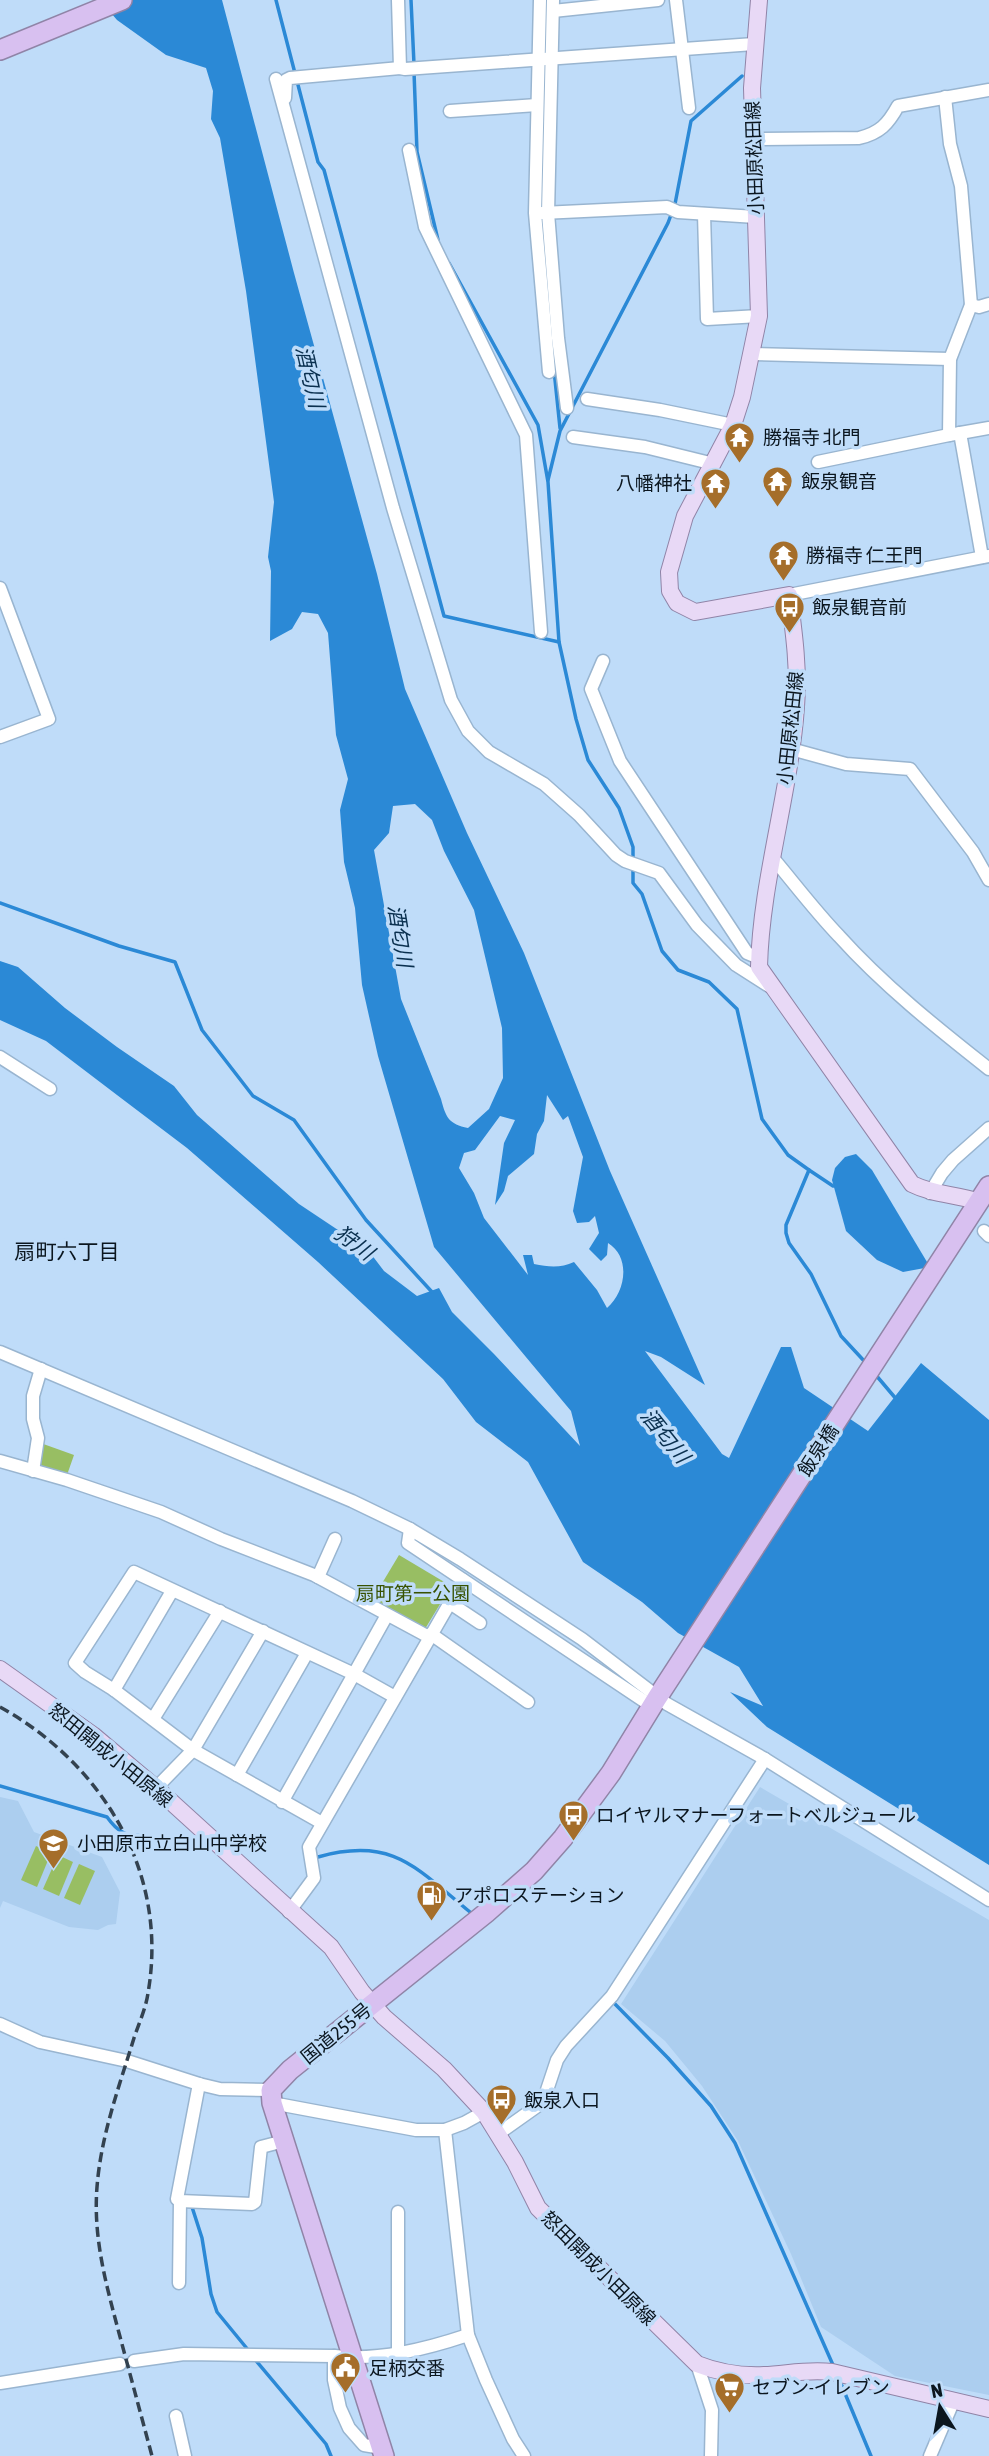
<svg xmlns="http://www.w3.org/2000/svg" width="989" height="2456" viewBox="0 0 989 2456" font-family="'Asap Condensed','Noto Sans JP',sans-serif">
	<rect width="100%" height="100%" fill="#bfdcf9"/>
	<!-- built -->
	<g fill="#acceef">
		<path d="M760 1787 989 1920V2395L895 2376 821 2327 791 2254 738 2141 702 2086 665 2041 621 2004Z"/>
		<path d="M0 1797 18 1801 34 1832 102 1857 120 1892 116 1924 108 1925 98 1930 69 1927 3 1901 0 1908Z"/>
	</g>
	<!-- green -->
	<g fill="#98be63">
		<path d="M35 1441 74 1455 67 1475 34 1468Z"/>
		<path d="M399 1555 451 1586 425 1629 372 1600Z"/>
		<path d="M36 1846 51 1853 37 1887 21 1880Z"/>
		<path d="M58 1855 73 1862 59 1896 43 1889Z"/>
		<path d="M79 1864 95 1871 80 1905 64 1898Z"/>
	</g>
	<!-- water -->
	<g fill="#2b89d6" fill-rule="evenodd">
		<path d="M100 0H222L294 273 377 574 405 689 467 833 524 953 610 1171 705 1385 661 1357 645 1351 722 1454 729 1458 781 1347H791L804 1388 868 1431 921 1363 989 1420V1865L767 1727 730 1692 763 1706 739 1667 678 1633 642 1602 583 1562 528 1462 476 1422 443 1379 318 1262 187 1148 117 1095 46 1041 0 1020V961L18 967 65 1008 117 1047 174 1086 197 1115 299 1204 368 1250 384 1271 417 1296 439 1288 452 1312 494 1354 580 1446 571 1411 434 1247 378 1056 362 985 355 908 344 862 340 810 348 779 336 735 328 633 318 614 302 612 292 629 270 641 271 571 268 557 274 502 246 291 220 138 211 119 213 91 206 68 166 55 117 20ZM415 804 432 820 444 851 474 910 502 1028 503 1078 489 1109 468 1128C449 1124 446 1118 441 1099L401 999 374 850 389 833 393 806ZM547 1095 563 1120 568 1116 583 1157 573 1211 577 1223 589 1222 595 1216 599 1233 589 1249 601 1261 607 1255 608 1243C631 1257 626 1292 607 1308L597 1290 574 1262C561 1268 549 1267 534 1264L532 1255H523L528 1275 484 1218 474 1193 459 1168 464 1153 475 1150 500 1116 515 1120 504 1143 495 1205 504 1191 508 1176 534 1154 537 1134 544 1121Z"/>
		<path d="M856 1154 872 1170 930 1267 903 1272 877 1260 846 1231 832 1180 835 1168 845 1157Z"/>
	</g>
	<g fill="none" stroke-linecap="round" stroke-linejoin="round">
		<!-- stream -->
		<g stroke="#2b89d6" stroke-width="3.5">
			<path d="M276 0 318 162 324 170 444 616 559 642"/>
			<path d="M411 0 414 64"/>
			<path d="M414 72 417 152 438 240"/>
			<path d="M543 181 545 62"/>
			<path d="M543 220 545 261"/>
			<path d="M449 263 538 425 548 482 559 642 576 719 588 760 619 808 633 847V860"/>
			<path d="M554 370 560 428"/>
			<path d="M548 480 560 431 668 223 675 204 691 121 742 76"/>
			<path d="M633 868V883L642 894 662 951 678 970 709 982 737 1009 762 1119 788 1155 809 1170 786 1225V1233L789 1243 811 1274 841 1336 866 1363"/>
			<path d="M0 903 119 946 175 962 202 1030 253 1096 294 1120 366 1220 432 1292"/>
			<path d="M809 1170 833 1186"/>
			<path d="M875 1374 897 1400"/>
			<path d="M0 1786 107 1817C117 1831 126 1837 143 1835"/>
			<path d="M318 1857C393 1836 416 1868 470 1912"/>
			<path d="M614 2003 668 2058 711 2106 735 2143 833 2365"/>
			<path d="M192 2207 202 2238 211 2294 217 2312 249 2351"/>
			<path d="M253 2357 326 2444 331 2456"/>
			<path d="M839 2379 871 2456"/>
		</g>
		<defs>
			<g id="minor">
				<path d="M398 0 400 68 405 69 754 44"/>
				<path d="M540 0 535 213 549 372"/>
				<path d="M553 0 548 213 558 338 567 408"/>
				<path d="M676 0 689 108"/>
				<path d="M553 11 658 0"/>
				<path d="M276 79 393 508 451 700 468 731 489 752 544 784 579 815 616 855 625 861 659 873 697 925 736 965 769 986"/>
				<path d="M945 97 950 144 961 186 971 305 950 359 949 435 989 428"/>
				<path d="M285 98 286 80 290 78 400 68"/>
				<path d="M450 111 537 105"/>
				<path d="M753 139 859 138C880 133 888 124 898 106L989 90"/>
				<path d="M409 150 425 227 526 435 541 632"/>
				<path d="M542 213 667 207 678 212 756 217"/>
				<path d="M704 214 707 319 759 316"/>
				<path d="M971 305 979 307 989 304"/>
				<path d="M752 354 950 359"/>
				<path d="M587 399 660 410 733 425"/>
				<path d="M960 433 982 557"/>
				<path d="M573 437 645 447 714 464"/>
				<path d="M818 462 949 435"/>
				<path d="M0 588 49 719 0 737"/>
				<path d="M789 595 989 556"/>
				<path d="M603 661 591 689 620 761 747 953 759 958"/>
				<path d="M791 749 846 764 910 769 973 852 989 880"/>
				<path d="M772 857C794 883 815 911 839 936 883 985 937 1028 989 1069"/>
				<path d="M0 1057 50 1089"/>
				<path d="M930 1193 942 1173 953 1160 989 1128"/>
				<path d="M984 1231 989 1236"/>
				<path d="M0 1352 352 1501 410 1529 460 1559 582 1639 667 1704 765 1759 989 1900"/>
				<path d="M0 1461 67 1480 161 1512 221 1539 314 1575 429 1637"/>
				<path d="M33 1471 38 1438 33 1419V1396L41 1369"/>
				<path d="M410 1529 408 1543 653 1707"/>
				<path d="M318 1577 335 1539"/>
				<path d="M450 1603 480 1623"/>
				<path d="M387 1615 354 1674 395 1697"/>
				<path d="M431 1634 528 1702"/>
				<path d="M114 1690 172 1591"/>
				<path d="M153 1719 220 1611"/>
				<path d="M237 1775 307 1653"/>
				<path d="M156 1788 193 1750 263 1631"/>
				<path d="M282 1802 354 1674 134 1572 75 1663 85 1672 114 1690 193 1750 322 1823"/>
				<path d="M289 1912 314 1878 309 1847 463 1580"/>
				<path d="M0 2024 40 2042 127 2061 199 2084 220 2089 271 2090"/>
				<path d="M199 2084 177 2199 180 2201 252 2204 255 2202 261 2147 284 2141"/>
				<path d="M272 2103 416 2130H445L464 2123 484 2112"/>
				<path d="M445 2130 468 2335 486 2380 513 2439 524 2456"/>
				<path d="M498 2134 543 2102 557 2060 566 2046 612 1996 765 1759"/>
				<path d="M179 2283 180 2201"/>
				<path d="M398 2353V2212"/>
				<path d="M334 2356V2380L340 2408 349 2428 364 2445 382 2448"/>
				<path d="M134 2361 184 2354 334 2356C379 2361 426 2349 468 2335"/>
				<path d="M697 2364 712 2410 711 2456"/>
				<path d="M0 2383 120 2364"/>
				<path d="M176 2416 185 2456"/>
				<path d="M930 2456 954 2400"/>
			</g>
			<g id="major">
				<path d="M759 0 752 88 759 316 742 397 733 425 685 516 669 572 670 591 677 603 695 612 789 595C794 633 799 669 796 707 790 793 761 881 759 967L912 1184C934 1195 955 1194 979 1202"/>
				<path d="M0 1669 93 1735 156 1788 331 1947 362 1992 384 2017 444 2069 484 2112 515 2162 538 2208 697 2364C717 2372 742 2376 764 2375 787 2374 808 2369 832 2372L989 2409"/>
			</g>
			<g id="highway">
				<path d="M0 50 122 0"/>
				<path d="M384 2456 272 2103 271 2090 290 2070 486 1913 534 1871 563 1838 611 1773 657 1698 989 1186"/>
			</g>
		</defs>
		<!-- minor casing -->
		<use href="#minor" stroke="#99b5d0" stroke-width="15"/>
		<!-- major casing -->
		<use href="#major" stroke="#9084a7" stroke-width="18"/>
		<!-- highway casing -->
		<use href="#highway" stroke="#9084a7" stroke-width="22"/>
		<!-- minor -->
		<use href="#minor" stroke="#fff" stroke-width="12"/>
		<!-- major -->
		<use href="#major" stroke="#e8d9f6" stroke-width="16"/>
		<!-- highway -->
		<use href="#highway" stroke="#d8c0f0" stroke-width="19"/>
		<!-- rail -->
		<path stroke="#334250" stroke-width="3.5" stroke-dasharray="10 5" stroke-linecap="butt" d="M0 1707C103 1764 169 1873 148 1993 146 2008 139 2023 134 2038 119 2087 101 2135 97 2187 93 2238 106 2284 119 2333 130 2374 141 2415 152 2456"/>
	</g>
	<!-- icons -->
	<defs>
		<symbol id="temple-pin" viewBox="-11 -11 22 30"><path d="M0 17L-7.5 6A9.5 9.5 0 1 1 7.5 6Z" fill="#a56e2a" stroke="#bfdcf9"/><path d="M0-6L5-2H3V0L6.5 2.5H4V6H1.5V3h-3V6H-4V2.5H-6.5L-3 0V-2H-5Z" fill="#fff"/></symbol>
		<symbol id="bus-pin" viewBox="-11 -11 22 30"><path d="M0 17L-7.5 6A9.5 9.5 0 1 1 7.5 6Z" fill="#a56e2a" stroke="#bfdcf9"/><path d="M-5-6H5V4H4V6H2V4H-2V6H-4V4H-5ZM-3.5-4V0h7V-4ZM-3.5 1.2v1.5H-2V1.2ZM2 1.2v1.5H3.5V1.2Z" fill="#fff"/></symbol>
		<symbol id="school-pin" viewBox="-11 -11 22 30"><path d="M0 17L-7.5 6A9.5 9.5 0 1 1 7.5 6Z" fill="#a56e2a" stroke="#bfdcf9"/><path d="M0-5L7-2L0 1L-7-2ZM-4 1L0 2.5L4 1V4Q0 6-4 4Z" fill="#fff"/></symbol>
		<symbol id="fuel-pin" viewBox="-11 -11 22 30"><path d="M0 17L-7.5 6A9.5 9.5 0 1 1 7.5 6Z" fill="#a56e2a" stroke="#bfdcf9"/><path d="M-5.5-6h7V0h2V4h1.3V-2.5L3-4.5l.8-.8L6-3V5H2.5V1h-1V6h-7ZM-4.2-4.7v3.2H.2V-4.7Z" fill="#fff"/></symbol>
		<symbol id="civic-pin" viewBox="-11 -11 22 30"><path d="M0 17L-7.5 6A9.5 9.5 0 1 1 7.5 6Z" fill="#a56e2a" stroke="#bfdcf9"/><path d="M-.6-6.5H3V-4.5H.6V-3L4-1V1h2V6H-6V1h2V-1L-.6-3ZM-1.2 2.5V6h2.4V2.5Z" fill="#fff"/></symbol>
		<symbol id="supermarket-pin" viewBox="-11 -11 22 30"><path d="M0 17L-7.5 6A9.5 9.5 0 1 1 7.5 6Z" fill="#a56e2a" stroke="#bfdcf9"/><path d="M-6-5.5h2.5l.6 2H6L4.5 2H-2.5L-4.4-4H-6ZM-1.5 3.2a1.3 1.3 0 1 0 .1 0ZM3 3.2a1.3 1.3 0 1 0 .1 0Z" fill="#fff"/></symbol>
	</defs>
	<g fill-rule="evenodd">
		<use href="#temple-pin" x="722" y="420" width="35" height="47"/>
		<use href="#temple-pin" x="760" y="464" width="35" height="47"/>
		<use href="#temple-pin" x="698" y="466" width="35" height="47"/>
		<use href="#temple-pin" x="766" y="538" width="35" height="47"/>
		<use href="#bus-pin" x="772" y="590" width="35" height="47"/>
		<use href="#bus-pin" x="556" y="1798" width="35" height="47"/>
		<use href="#school-pin" x="36" y="1826" width="35" height="47"/>
		<use href="#fuel-pin" x="414" y="1878" width="35" height="47"/>
		<use href="#bus-pin" x="484" y="2082" width="35" height="47"/>
		<use href="#civic-pin" x="328" y="2350" width="35" height="47"/>
		<use href="#supermarket-pin" x="712" y="2370" width="35" height="47"/>
	</g>
	<g text-anchor="middle" stroke-width="7" stroke-linejoin="round" paint-order="stroke">
		<!-- street labels -->
		<g font-size="19" fill="#0b161f" stroke="#bfdcf9">
			<text transform="translate(754 158) rotate(-92)" y="7">小田原松田線</text>
			<text transform="translate(790 728) rotate(-84)" y="7">小田原松田線</text>
			<text transform="translate(818 1450) rotate(-57)" y="7">飯泉橋</text>
			<text transform="translate(111 1755) rotate(39)" y="7">怒田開成小田原線</text>
			<text transform="translate(336 2033) rotate(-39)" y="7">国道255号</text>
			<text transform="translate(599 2268) rotate(45)" y="7">怒田開成小田原線</text>
		</g>
		<!-- poi labels -->
		<g font-size="19" fill="#0b161f" stroke="#bfdcf9" text-anchor="start">
			<text x="763" y="444">勝福寺 北門</text>
			<text x="801" y="488">飯泉観音</text>
			<text x="692" y="490" text-anchor="end">八幡神社</text>
			<text x="806" y="562">勝福寺 仁王門</text>
			<text x="812" y="614">飯泉観音前</text>
			<text x="596" y="1822">ロイヤルマナーフォートベルジュール</text>
			<text x="77" y="1850">小田原市立白山中学校</text>
			<text x="454" y="1902">アポロステーション</text>
			<text x="524" y="2107">飯泉入口</text>
			<text x="369" y="2375">足柄交番</text>
			<text x="752" y="2394">セブン-イレブン</text>
		</g>
		<!-- park labels -->
		<g font-size="19" fill="#385201" stroke="#bfdcf9">
			<text x="413" y="1600">扇町第一公園</text>
		</g>
		<!-- water labels -->
		<g font-size="21" font-style="italic" fill="#0a304f" stroke="#bfdcf9">
			<text transform="translate(310 377) rotate(77)" y="7">酒匂川</text>
			<text transform="translate(400 936) rotate(81)" y="7">酒匂川</text>
			<text transform="translate(354 1243) rotate(36)" y="7">狩川</text>
			<text transform="translate(665 1436) rotate(51)" y="7">酒匂川</text>
		</g>
		<!-- neighbourhood labels -->
		<g font-size="21" fill="#0b161f" stroke="#bfdcf9">
			<text x="67" y="1259">扇町六丁目</text>
		</g>
	</g>
	<!-- north arrow -->
	<g transform="translate(940 2407) rotate(349)" stroke="#bfdcf9" stroke-width="5" paint-order="stroke">
	<path d="M0-5L12 26L0 18L-12 26Z" fill="#0b161f"/>
	<text y="-10" font-size="19" font-weight="bold" text-anchor="middle" fill="#0b161f">N</text>
	</g>
</svg>
